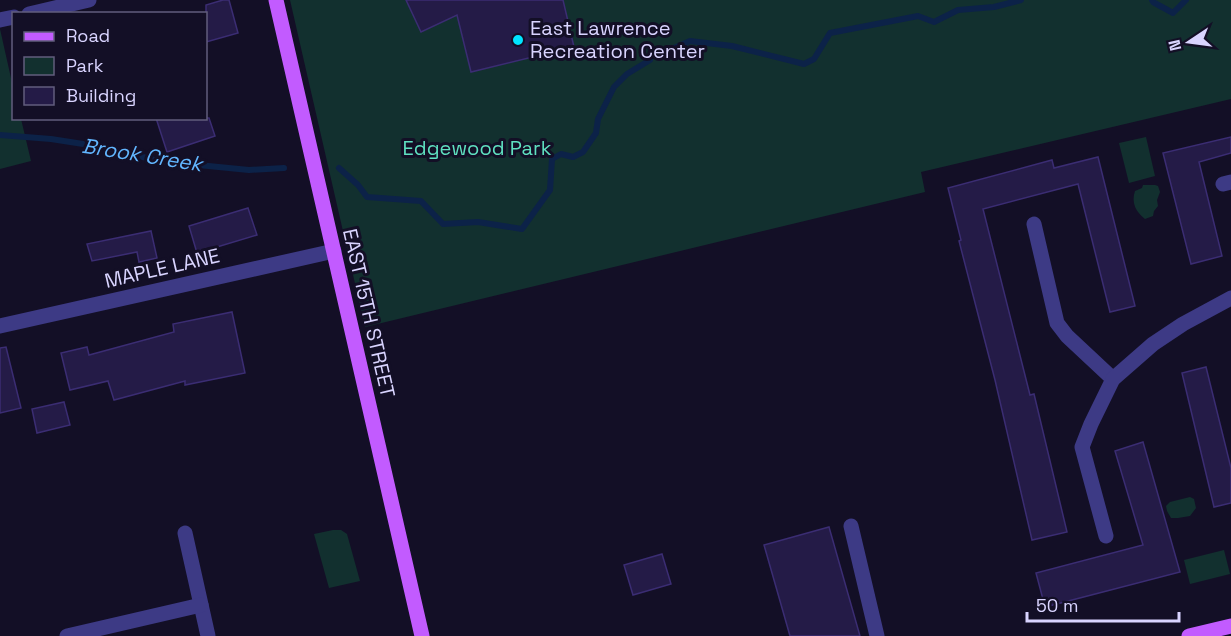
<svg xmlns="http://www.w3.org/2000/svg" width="1231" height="636" viewBox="0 0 1231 636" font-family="'Space Grotesk',sans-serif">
	<rect width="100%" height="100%" fill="#130f26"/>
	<!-- green -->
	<g fill="#12302f">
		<path d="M290 0H1231V99L921 172 925 192 365 327Z"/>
		<path d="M0 29 13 87 14 118 21 119 31 161 0 169Z"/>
		<path d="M1146 137 1155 176 1129 183 1119 143Z"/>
		<path d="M1143 185H1155L1158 186 1160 192 1157 200 1158 206 1154 211 1153 216 1145 219C1136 212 1131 203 1135 191L1142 188Z"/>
		<path d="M1190 497 1194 499 1196 508 1190 516 1178 518H1171L1167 511 1166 506 1170 502Z"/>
		<path d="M333 530H341L347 534 360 581 329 588 314 534Z"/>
		<path d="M1224 550 1230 574 1190 584 1184 560Z"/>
	</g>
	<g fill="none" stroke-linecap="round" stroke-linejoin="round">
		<!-- stream -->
		<g stroke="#0c2248" stroke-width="6">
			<path d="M1152 0 1153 2 1173 13 1186 0"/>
			<path d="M665 52 690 41 732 46 804 64 814 59 830 33 918 16 934 22 958 10 994 7 1021 0"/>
			<path d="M0 135 51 139 109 148 158 161 249 170 284 168"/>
			<path d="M339 168 358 185 367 197 421 201 443 224 478 222 522 229 550 190 552 159 561 154 573 157 583 152 596 133 598 119 614 87 627 74 650 60"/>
		</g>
	</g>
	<!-- building -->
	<g fill="#241b47" stroke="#3b2d73" stroke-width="1.5">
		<path d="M223 0H229L238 33 206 42V5Z"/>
		<path d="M406 0H563L574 47 471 72 457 15 421 32Z"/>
		<path d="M156 118H209L215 136 167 152Z"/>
		<path d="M1231 137V153L1199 162 1222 256 1191 264 1163 153Z"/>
		<path d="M1098 157 1135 306 1110 312 1078 184 983 209 1030 395 1034 394 1067 532 1032 540 995 380 959 241 961 240 948 188 1052 160 1054 168Z"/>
		<path d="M248 208 257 235 197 253 189 226Z"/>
		<path d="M151 231 157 258 139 262 137 252 92 261 87 244Z"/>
		<path d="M232 312 245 373 185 385V381L114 400 108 381 70 390 61 353 87 347 89 355 174 332 173 324Z"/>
		<path d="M6 347 21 408 0 413V348Z"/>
		<path d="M1206 367 1231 468V503L1214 507 1182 373Z"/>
		<path d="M64 402 70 425 37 433 32 409Z"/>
		<path d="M1143 442 1180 572 1045 607 1036 573 1143 545 1115 451Z"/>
		<path d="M829 527 860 636H790L764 545Z"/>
		<path d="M662 554 671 584 633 595 624 565Z"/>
	</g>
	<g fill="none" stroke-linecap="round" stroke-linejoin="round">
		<!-- minor -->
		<g stroke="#3d3a85" stroke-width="15">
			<path d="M29 14 89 0"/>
			<path d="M0 20 14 17"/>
			<path d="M1223 184 1231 182"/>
			<path d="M1034 224 1057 323 1067 336 1113 379"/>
			<path d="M0 326 334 251"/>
			<path d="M851 526 877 636"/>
			<path d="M185 533 208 636"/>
			<path d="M1106 536 1082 447 1091 424 1113 379 1153 344 1183 324 1231 298"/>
			<path d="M67 636 201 605"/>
		</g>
		<!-- major -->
		<g stroke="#c25bff" stroke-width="15">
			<path d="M276 0 422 636"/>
			<path d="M1189 636 1231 626"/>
		</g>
	</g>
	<!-- markers -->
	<circle fill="#00e5ff" stroke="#130f26" stroke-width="2" cx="518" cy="40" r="6"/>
	<g text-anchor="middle" stroke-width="6" stroke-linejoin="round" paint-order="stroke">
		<!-- poi labels -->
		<g font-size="20" fill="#d9d4ff" stroke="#130f26" text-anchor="start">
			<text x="530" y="35">East Lawrence<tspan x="530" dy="23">Recreation Center</tspan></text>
		</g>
		<!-- park labels -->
		<g font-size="20" fill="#5fe0c0" stroke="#130f26">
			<text x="477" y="155">Edgewood Park</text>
		</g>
		<!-- street labels -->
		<g font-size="20" fill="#d9d4ff" stroke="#130f26">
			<text transform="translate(162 268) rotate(-13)" y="7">MAPLE LANE</text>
			<text transform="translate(369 313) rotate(77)" y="7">EAST 15TH STREET</text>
		</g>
		<!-- water labels -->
		<g font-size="21" font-style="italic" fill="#62b6ff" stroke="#130f26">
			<text transform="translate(142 155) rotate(9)" y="7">Brook Creek</text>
		</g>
	</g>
	<!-- legend -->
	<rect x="12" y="12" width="195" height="108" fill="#130f26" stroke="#625e7d" stroke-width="1.5"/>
	<rect x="24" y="32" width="30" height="9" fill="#c25bff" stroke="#625e7d" stroke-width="1.5"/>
	<text x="66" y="42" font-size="18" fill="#d9d4ff">Road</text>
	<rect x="24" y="57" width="30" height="18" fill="#12302f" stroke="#625e7d" stroke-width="1.5"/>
	<text x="66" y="72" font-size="18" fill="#d9d4ff">Park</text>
	<rect x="24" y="87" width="30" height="18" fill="#241b47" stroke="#625e7d" stroke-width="1.5"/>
	<text x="66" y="102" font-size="18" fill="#d9d4ff">Building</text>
	<!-- north arrow -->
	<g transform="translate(1189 42) rotate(257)" stroke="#130f26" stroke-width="4.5" paint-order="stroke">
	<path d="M0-4.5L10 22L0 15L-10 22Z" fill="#d9d4ff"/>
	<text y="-9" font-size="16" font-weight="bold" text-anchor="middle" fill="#d9d4ff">N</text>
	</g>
	<!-- scale -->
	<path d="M1027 612v9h152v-9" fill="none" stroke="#d9d4ff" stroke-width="3"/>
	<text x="1036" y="612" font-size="18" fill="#d9d4ff" stroke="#130f26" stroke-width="4.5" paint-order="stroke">50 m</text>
</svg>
